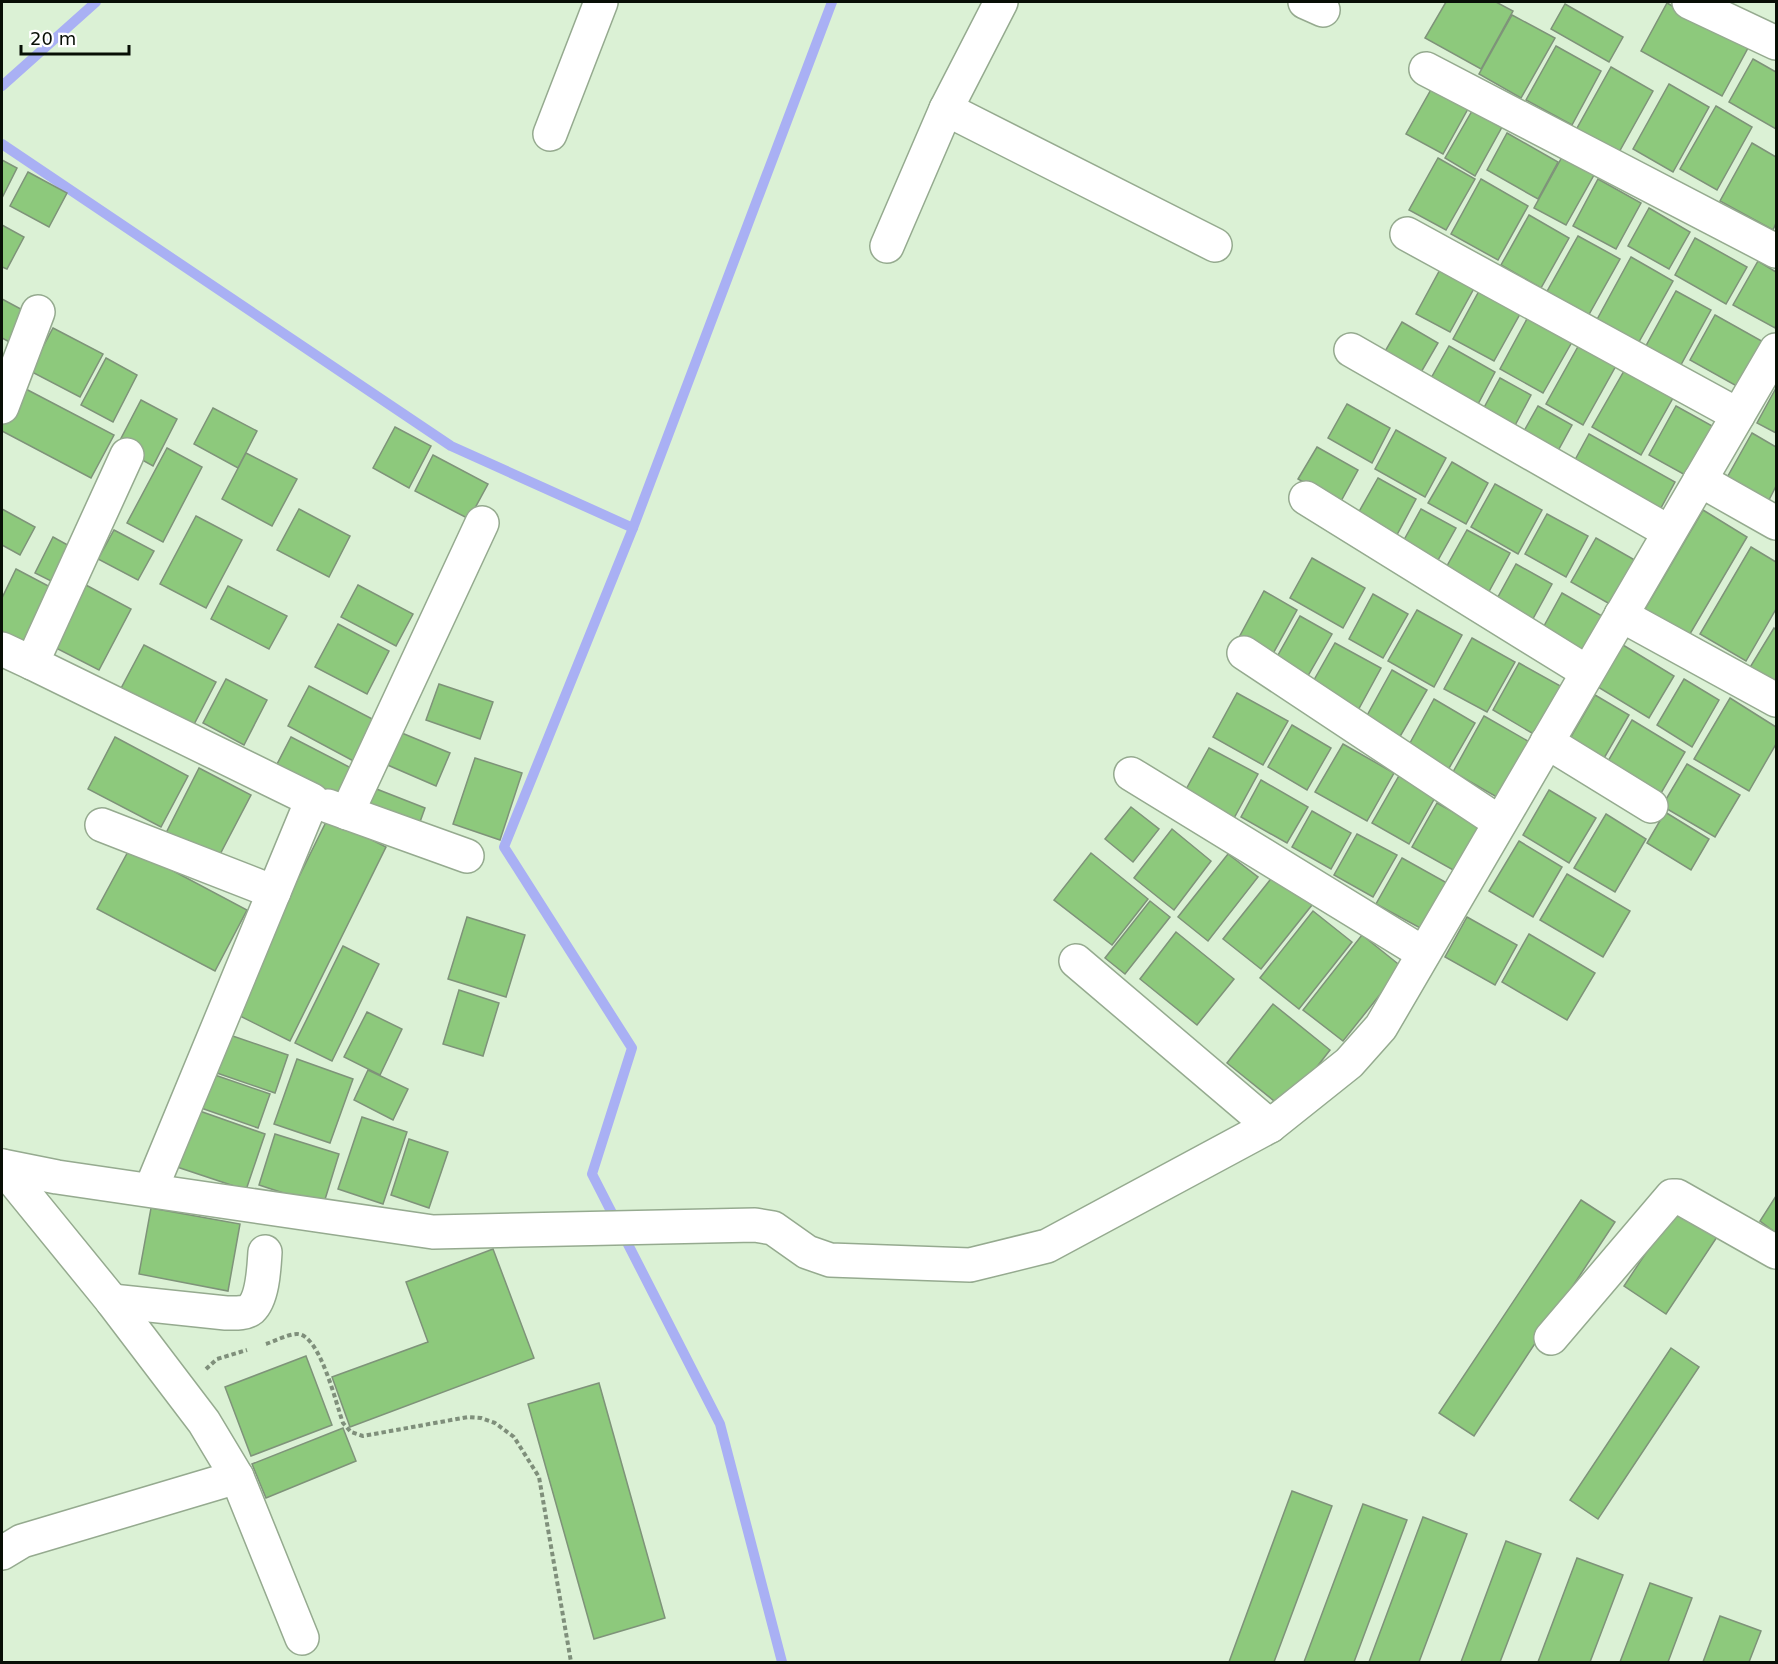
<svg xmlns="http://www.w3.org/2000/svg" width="1778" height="1664" viewBox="0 0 1778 1664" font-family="'DejaVu Sans',sans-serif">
	<rect width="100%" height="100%" fill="#dbf1d5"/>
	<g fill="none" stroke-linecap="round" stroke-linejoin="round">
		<!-- stream -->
		<g stroke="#a9b0f4" stroke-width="10">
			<path d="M2 86 96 2"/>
			<path d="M2 144 451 446 633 528"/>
			<path d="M782 1662 720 1424 592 1174 632 1048 504 847 633 528 832 2"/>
		</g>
	</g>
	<!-- building -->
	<g fill="#8dc97c" stroke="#7e9379" stroke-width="1.5">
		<path d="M1446 2H1496L1513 11 1481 69 1425 38Z"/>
		<path d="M1667 3 1748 48 1722 96 1641 51Z"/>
		<path d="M1565 4 1623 37 1609 62 1551 29Z"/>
		<path d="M1512 15 1555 38 1521 98 1479 74Z"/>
		<path d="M1556 46 1601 71 1572 125 1526 100Z"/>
		<path d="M1753 59 1776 72V129L1729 102Z"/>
		<path d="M1611 67 1653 91 1618 154 1576 130Z"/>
		<path d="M1669 84 1709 107 1673 172 1633 149Z"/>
		<path d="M1433 86 1469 107 1443 154 1406 134Z"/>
		<path d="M1716 106 1752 127 1717 190 1680 169Z"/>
		<path d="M1472 111 1502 127 1475 176 1445 158Z"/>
		<path d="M1507 133 1558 162 1538 199 1487 170Z"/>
		<path d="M1752 143 1776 157V223L1773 230 1720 201Z"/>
		<path d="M1562 157 1594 175 1566 225 1534 208Z"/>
		<path d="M1438 158 1475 179 1446 230 1409 210Z"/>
		<path d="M2 160 17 168 2 198Z"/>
		<path d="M28 172 67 193 49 227 10 206Z"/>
		<path d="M1481 179 1528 206 1498 260 1451 234Z"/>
		<path d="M1598 179 1641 203 1616 249 1573 226Z"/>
		<path d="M1649 208 1690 232 1669 269 1628 246Z"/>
		<path d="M1529 215 1569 238 1541 288 1501 265Z"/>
		<path d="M2 225 24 237 7 269 2 267Z"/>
		<path d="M1578 236 1620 259 1587 318 1545 295Z"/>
		<path d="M1695 238 1747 267 1726 304 1675 275Z"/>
		<path d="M1631 257 1673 281 1635 349 1594 325Z"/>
		<path d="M1758 261 1776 272V325L1775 328 1733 305Z"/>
		<path d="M1443 264 1477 283 1450 332 1416 314Z"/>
		<path d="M1479 291 1520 314 1494 361 1453 339Z"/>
		<path d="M1676 291 1711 310 1677 372 1642 353Z"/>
		<path d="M2 299 32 315 17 346 2 338Z"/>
		<path d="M1715 315 1767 344 1742 389 1690 360Z"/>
		<path d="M1528 317 1572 342 1543 393 1500 369Z"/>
		<path d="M1402 322 1438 343 1416 381 1380 360Z"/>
		<path d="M53 328 103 354 80 397 30 371Z"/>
		<path d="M1580 343 1617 364 1583 425 1546 404Z"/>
		<path d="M1449 346 1495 372 1477 406 1430 380Z"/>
		<path d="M106 358 137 375 113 422 81 405Z"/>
		<path d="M1624 371 1673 398 1641 455 1592 427Z"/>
		<path d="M1500 378 1531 395 1511 433 1480 415Z"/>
		<path d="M22 387 114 435 91 478 2 431V425Z"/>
		<path d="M1776 388V433L1757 423Z"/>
		<path d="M141 400 177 419 153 466 117 446Z"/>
		<path d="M1347 404 1390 428 1372 463 1328 438Z"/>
		<path d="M1538 406 1572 425 1553 460 1519 440Z"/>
		<path d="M1676 406 1714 427 1687 476 1649 455Z"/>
		<path d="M213 408 257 431 238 468 194 444Z"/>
		<path d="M395 427 431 446 409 488 373 468Z"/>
		<path d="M1396 430 1446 458 1425 497 1375 469Z"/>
		<path d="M1752 433 1776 447V486L1766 506 1724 483Z"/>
		<path d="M1589 434 1675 482 1655 519 1569 471Z"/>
		<path d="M1317 447 1358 470 1340 503 1298 479Z"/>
		<path d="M167 448 202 467 163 542 127 523Z"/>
		<path d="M246 453 297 479 272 526 222 499Z"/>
		<path d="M433 455 488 484 469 519 415 491Z"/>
		<path d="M1452 462 1488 483 1466 524 1428 503Z"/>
		<path d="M1378 478 1416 499 1391 546 1352 524Z"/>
		<path d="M1495 484 1542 510 1518 554 1471 527Z"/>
		<path d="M2 509 35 527 20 555 2 545Z"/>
		<path d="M299 509 350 536 329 577 277 550Z"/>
		<path d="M1421 509 1456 528 1433 569 1399 549Z"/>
		<path d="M1703 510 1747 537 1687 639 1643 612Z"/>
		<path d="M1547 514 1588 536 1566 577 1525 554Z"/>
		<path d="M196 516 242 540 206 608 160 584Z"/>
		<path d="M114 530 154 551 138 580 98 559Z"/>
		<path d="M1467 530 1510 553 1486 597 1443 573Z"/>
		<path d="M53 537 75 549 57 584 35 573Z"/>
		<path d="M1596 538 1640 563 1615 607 1571 582Z"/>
		<path d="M1751 547 1776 562V609L1746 661 1700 634Z"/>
		<path d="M1312 558 1365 588 1343 628 1290 598Z"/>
		<path d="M1516 564 1552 584 1529 626 1493 606Z"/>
		<path d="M16 569 56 590 25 649 2 637V598Z"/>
		<path d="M84 584 131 609 99 670 52 646Z"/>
		<path d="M358 585 413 614 396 646 341 617Z"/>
		<path d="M228 586 287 616 269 649 211 619Z"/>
		<path d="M1264 591 1297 610 1269 661 1236 643Z"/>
		<path d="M1562 593 1609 620 1585 663 1538 637Z"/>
		<path d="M1373 594 1408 614 1383 658 1349 639Z"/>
		<path d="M1417 610 1462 635 1434 687 1388 661Z"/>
		<path d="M1300 616 1332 634 1305 681 1273 664Z"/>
		<path d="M338 624 389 651 367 694 315 667Z"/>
		<path d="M1774 628 1776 630V685L1749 669Z"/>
		<path d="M1472 638 1515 662 1487 712 1444 689Z"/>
		<path d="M1335 643 1381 668 1356 714 1310 687Z"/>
		<path d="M144 645 216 682 190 732 118 694Z"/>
		<path d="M1623 645 1674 676 1649 718 1598 687Z"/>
		<path d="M1519 663 1564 688 1537 736 1493 710Z"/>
		<path d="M1392 670 1427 690 1398 740 1364 721Z"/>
		<path d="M226 679 267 700 244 745 203 723Z"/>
		<path d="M1684 679 1719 700 1692 747 1657 725Z"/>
		<path d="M439 684 493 702 480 739 426 720Z"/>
		<path d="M309 686 380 723 359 764 288 726Z"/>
		<path d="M1237 693 1288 721 1263 765 1213 737Z"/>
		<path d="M1595 695 1629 715 1603 760 1569 740Z"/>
		<path d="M1730 698 1776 727V744L1749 791 1694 759Z"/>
		<path d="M1434 699 1475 723 1444 777 1404 754Z"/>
		<path d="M1484 716 1533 744 1502 800 1453 772Z"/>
		<path d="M1632 720 1685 752 1657 800 1604 768Z"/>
		<path d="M1292 725 1331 748 1307 790 1268 767Z"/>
		<path d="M397 731 450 753 436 786 383 763Z"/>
		<path d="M115 737 188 776 161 827 88 789Z"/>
		<path d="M291 737 355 770 338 802 275 768Z"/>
		<path d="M1343 744 1394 773 1367 821 1315 792Z"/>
		<path d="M1209 748 1258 774 1233 820 1184 793Z"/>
		<path d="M475 758 522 773 500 840 453 824Z"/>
		<path d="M1687 764 1740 795 1715 837 1662 806Z"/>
		<path d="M199 768 251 795 216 862 165 835Z"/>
		<path d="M1400 774 1437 794 1409 844 1372 823Z"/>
		<path d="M1261 780 1308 807 1287 843 1241 817Z"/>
		<path d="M374 788 425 808 416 833 364 814Z"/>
		<path d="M1549 790 1596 818 1569 863 1523 835Z"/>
		<path d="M1437 803 1479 826 1455 871 1412 847Z"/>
		<path d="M1131 807 1159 829 1133 862 1105 839Z"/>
		<path d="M1312 811 1351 833 1331 869 1292 847Z"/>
		<path d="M1665 812 1709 839 1691 870 1647 843Z"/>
		<path d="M1606 814 1646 839 1615 892 1574 868Z"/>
		<path d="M328 818 386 847 290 1041 232 1012Z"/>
		<path d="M1172 829 1211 861 1174 910 1134 878Z"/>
		<path d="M1357 834 1397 855 1373 897 1334 875Z"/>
		<path d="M1519 841 1562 867 1533 917 1489 891Z"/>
		<path d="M130 848 247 910 215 971 97 909Z"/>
		<path d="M1091 853 1148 899 1112 945 1054 900Z"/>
		<path d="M1228 854 1258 877 1208 941 1178 917Z"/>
		<path d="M1402 858 1447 883 1422 929 1376 904Z"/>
		<path d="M1567 874 1630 911 1603 957 1540 920Z"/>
		<path d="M1274 875 1312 905 1261 969 1223 939Z"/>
		<path d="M1150 901 1170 917 1125 974 1105 958Z"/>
		<path d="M1313 911 1352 942 1299 1009 1260 978Z"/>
		<path d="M467 917 525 935 506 997 448 979Z"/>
		<path d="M1467 917 1517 945 1495 985 1445 957Z"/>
		<path d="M1176 932 1234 979 1197 1025 1140 979Z"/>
		<path d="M1529 934 1595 973 1567 1020 1502 982Z"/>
		<path d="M1362 935 1402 967 1343 1041 1303 1010Z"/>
		<path d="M343 946 379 964 332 1061 295 1043Z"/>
		<path d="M459 990 499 1003 483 1056 443 1044Z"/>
		<path d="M1273 1004 1330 1050 1284 1109 1227 1063Z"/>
		<path d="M367 1012 402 1029 380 1075 344 1057Z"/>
		<path d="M224 1033 288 1055 275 1093 211 1071Z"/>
		<path d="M297 1059 353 1079 330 1143 274 1124Z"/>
		<path d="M368 1070 408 1089 393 1120 354 1100Z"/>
		<path d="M212 1074 270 1094 258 1128 201 1108Z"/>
		<path d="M194 1109 265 1134 246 1190 174 1166Z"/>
		<path d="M362 1117 407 1132 383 1204 338 1189Z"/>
		<path d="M275 1134 339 1154 323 1206 259 1185Z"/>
		<path d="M409 1139 448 1152 429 1208 391 1195Z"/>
		<path d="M1776 1196V1233L1760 1221Z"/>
		<path d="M1581 1200 1615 1222 1474 1436 1439 1413Z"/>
		<path d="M1679 1203 1721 1231 1666 1314 1624 1286Z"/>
		<path d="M151 1208 240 1224 228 1291 139 1274Z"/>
		<path d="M493 1249 534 1358 350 1427 332 1377 428 1342 406 1282Z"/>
		<path d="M1671 1348 1699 1367 1598 1519 1570 1500Z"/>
		<path d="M306 1356 332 1425 251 1456 225 1387Z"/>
		<path d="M599 1383 665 1618 594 1639 528 1404Z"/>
		<path d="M343 1428 356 1461 266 1498 252 1464Z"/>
		<path d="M1292 1491 1332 1506 1274 1662H1229Z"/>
		<path d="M1363 1504 1407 1520 1354 1662H1304Z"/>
		<path d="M1423 1517 1467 1534 1419 1662H1369Z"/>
		<path d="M1506 1541 1541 1554 1500 1662H1461Z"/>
		<path d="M1577 1558 1623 1575 1590 1662H1538Z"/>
		<path d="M1650 1583 1692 1598 1668 1662H1620Z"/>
		<path d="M1720 1616 1761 1631 1749 1662H1703Z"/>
	</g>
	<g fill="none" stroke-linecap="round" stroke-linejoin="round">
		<defs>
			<g id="minor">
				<path d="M1305 2 1323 10"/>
				<path d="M1689 2 1776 43"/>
				<path d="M1426 69 1776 251"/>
				<path d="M946 109 1215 245"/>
				<path d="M550 134 601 2"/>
				<path d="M1407 234 1738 415"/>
				<path d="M887 246 946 109 1001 2"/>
				<path d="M1351 350 1669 532"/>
				<path d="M2 407 38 312"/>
				<path d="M127 455 32 663 312 800 151 1189"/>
				<path d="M1700 480 1776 523"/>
				<path d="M1306 498 1587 672"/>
				<path d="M1621 615 1776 700"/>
				<path d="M2 649 32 663"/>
				<path d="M1244 653 1499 822"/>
				<path d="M1547 742 1651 806"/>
				<path d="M1131 774 1423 953"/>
				<path d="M328 806 467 856"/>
				<path d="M347 813 482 523"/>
				<path d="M102 825 274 892"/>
				<path d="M1076 961 1270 1126"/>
				<path d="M2 1166 57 1177 433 1232 755 1225 773 1228 807 1252 830 1260 970 1265 1047 1246 1270 1126 1349 1063 1381 1027 1776 350"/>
				<path d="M2 1166 112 1301 204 1422 237 1477 302 1638"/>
				<path d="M112 1301 226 1313C234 1313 245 1314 251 1309 263 1298 264 1267 265 1252"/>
				<path d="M1551 1338 1672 1196H1677L1776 1252"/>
				<path d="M2 1553 22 1541 237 1477"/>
			</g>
		</defs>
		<!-- minor casing -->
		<use href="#minor" stroke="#95aa8f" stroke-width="36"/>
		<!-- path -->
		<g stroke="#7f8f7b" stroke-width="4" stroke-dasharray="4.5 3" stroke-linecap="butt">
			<path d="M266 1344C275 1341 288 1334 297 1334 320 1334 336 1404 343 1423L351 1432 363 1436 468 1417 481 1418 495 1423 514 1437 539 1477 571 1662"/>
			<path d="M206 1369 217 1359 247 1350"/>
		</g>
		<!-- minor -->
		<use href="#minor" stroke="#fff" stroke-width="33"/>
	</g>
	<!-- border -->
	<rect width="1778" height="1664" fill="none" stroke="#080f06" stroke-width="6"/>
	<!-- scale -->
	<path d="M21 45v9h108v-9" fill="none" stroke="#080f06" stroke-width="3"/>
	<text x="30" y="45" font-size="18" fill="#080f06" stroke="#ffffff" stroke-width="4.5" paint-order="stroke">20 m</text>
</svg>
